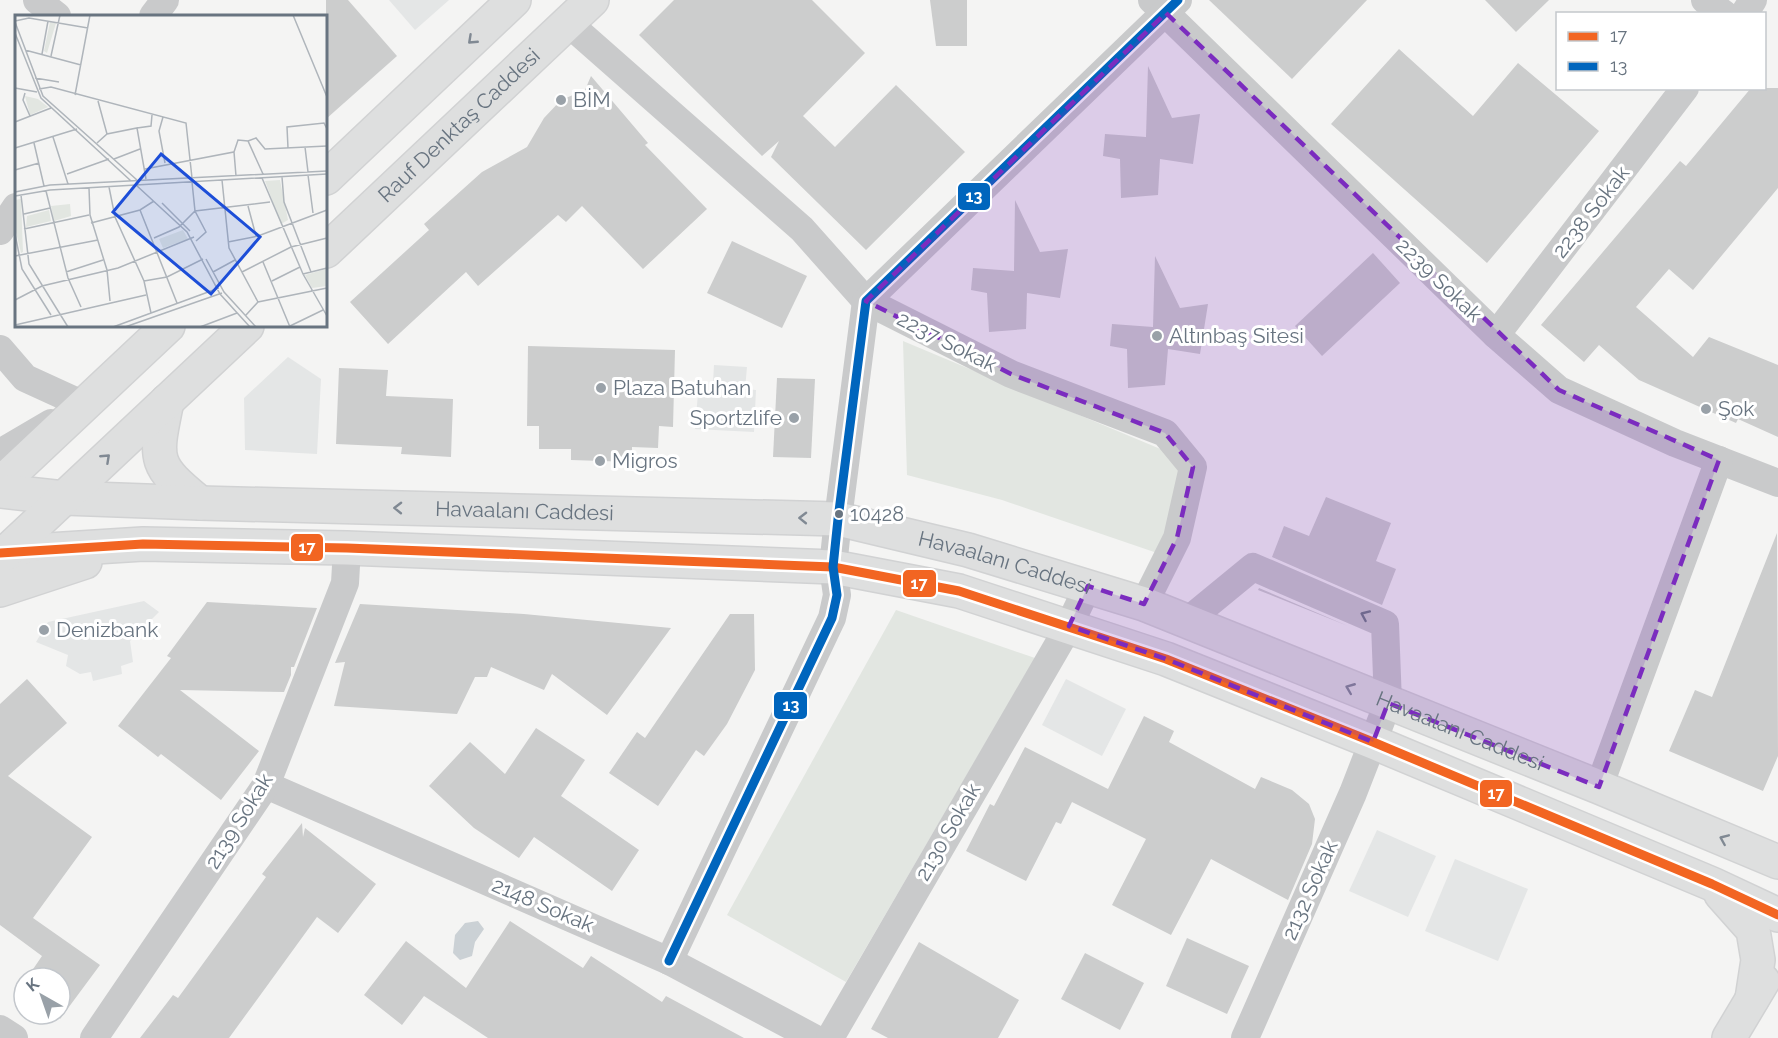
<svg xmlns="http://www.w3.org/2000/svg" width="1778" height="1038" viewBox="0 0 1778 1038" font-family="Raleway,sans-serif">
	<rect width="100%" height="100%" fill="#f4f4f3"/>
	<!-- built -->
	<g fill="#e4e6e6">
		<path d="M389 0H449L415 30Z"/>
		<path d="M288 357 321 379 317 454 245 450 244 398Z"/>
		<path d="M714 365 747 367 745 389 756 390 754 432 695 429 699 382 713 383Z"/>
		<path d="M144 601 159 612 130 641 133 662 121 666 122 674 93 681 91 672 80 674 66 666 68 655 36 642 48 622Z"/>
		<path d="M1066 679 1126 709 1102 756 1042 725Z"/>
		<path d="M1377 830 1436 856 1408 917 1349 891Z"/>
		<path d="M1455 859 1528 889 1498 961 1425 931Z"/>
	</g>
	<!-- green -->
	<g fill="#e2e6e1">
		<path d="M903 341 1170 453 1184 473 1160 554 1002 500 907 475Z"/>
		<path d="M896 610 1035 658 846 982 727 915Z"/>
	</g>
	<!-- water -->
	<path fill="#cbd1d5" d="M478 921 484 929 475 942 472 956 460 960 453 953 455 935 465 923Z"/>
	<!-- building -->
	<g fill="#cccdcd">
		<path d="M326 0H348L397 56 326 119Z"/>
		<path d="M674 0H812L865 53 803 116 835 147 896 85 965 152 866 250 771 157 779 141 762 156 639 35Z"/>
		<path d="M930 0H967V46H936Z"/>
		<path d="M1209 0H1367L1292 79Z"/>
		<path d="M1485 0H1549L1516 32Z"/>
		<path d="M1399 49 1473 116 1518 63 1599 131 1487 263 1331 124Z"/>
		<path d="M1148 66 1172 118 1200 114 1193 164 1160 159 1158 195 1121 198 1120 159 1103 156 1105 134 1146 137Z"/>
		<path d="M591 76 648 143 645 145 707 209 643 269 582 206 566 222 558 215 478 286 466 272 388 344 350 302 429 230 424 224 482 172 527 147 544 118 561 100 585 90Z"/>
		<path d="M1751 88H1778V188L1693 290 1669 269 1636 307 1693 357 1709 337 1778 365V437L1738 419 1736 423 1639 380 1599 345 1584 362 1541 325 1680 161 1686 166Z"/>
		<path d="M1015 200 1040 252 1068 249 1060 298 1027 293 1026 329 989 332 987 293 971 290 973 268 1014 271Z"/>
		<path d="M732 241 807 276 782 328 707 293Z"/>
		<path d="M1373 253 1400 283 1322 356 1295 326Z"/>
		<path d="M1155 256 1180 308 1208 304 1200 354 1168 349 1165 385 1128 388 1127 349 1110 346 1112 324 1153 327Z"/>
		<path d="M528 346 675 350 673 427 659 426 658 448 632 447V462L571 460V449H539V426H527Z"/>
		<path d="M339 368 388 370 386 396 453 399 451 457 401 454 402 447 336 444Z"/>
		<path d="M777 378 815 379 811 458 773 457Z"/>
		<path d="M1326 497 1391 523 1376 561 1396 569 1382 605 1272 557 1284 526 1309 536Z"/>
		<path d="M1777 533 1778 756 1763 791 1669 751 1695 690 1712 697Z"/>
		<path d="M1259 588 1348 626 1258 590Z"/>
		<path d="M207 602 317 608 294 667H291V675L284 692 180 690 259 751 221 800 161 754 158 757 118 726 171 658 167 656Z"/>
		<path d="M360 604 524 614 671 628 607 715 552 674 544 690 491 667 487 677H475L457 714 334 706 345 662 335 663Z"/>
		<path d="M730 614H754L755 670 727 724 704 756 696 750 658 806 609 773 637 732 645 738Z"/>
		<path d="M27 679 67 723 8 776 92 837 33 918 100 965 60 1019V978H27L42 956 0 925V704Z"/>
		<path d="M1144 716 1174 731 1169 742 1255 789 1261 777 1292 790 1309 804 1315 819 1312 844 1288 900 1211 859 1171 935 1112 905 1146 839 1072 802 1061 824 1056 822 1026 881 966 851 990 804 994 806 1025 747 1108 789Z"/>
		<path d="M536 728 585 760 561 796 639 850 612 891 534 837 519 858 474 828 429 786 470 742 505 774Z"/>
		<path d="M302 823 303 837 305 828 376 884 338 933 317 917 229 1038H140L173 995 178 998 266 877 262 874Z"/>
		<path d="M510 921 583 968 591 956 662 1002 666 996 744 1038H488L424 996 402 1025 364 995 406 941 466 988Z"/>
		<path d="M1187 938 1249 966 1227 1014 1166 986Z"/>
		<path d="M919 942 1019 1000 998 1038H888L871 1029Z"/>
		<path d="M1085 953 1144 983 1120 1030 1061 999Z"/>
	</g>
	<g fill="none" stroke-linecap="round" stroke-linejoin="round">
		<defs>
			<g id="major">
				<path d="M326 178 514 0"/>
				<path id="s1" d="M326 251 592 0"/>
				<path d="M167 401C155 460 152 464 200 503"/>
				<path d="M0 484 168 326"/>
				<path id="s2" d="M0 491 64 498 200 503 838 519 968 550 1144 604 1599 787 1778 862"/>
				<path d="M0 553 143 544 347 548 833 567 959 591 1166 659 1373 742 1712 884 1778 915"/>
				<path d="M0 558 247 326"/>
				<path d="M0 590 85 562"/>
				<path d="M1721 894 1753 930 1758 960 1752 999"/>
				<path d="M1729 1038 1763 981"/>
			</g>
		</defs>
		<!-- major casing -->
		<use href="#major" stroke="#d1d2d3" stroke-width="36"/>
		<!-- minor -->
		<g stroke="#c9cacb" stroke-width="28">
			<path d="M37 0 57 16"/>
			<path d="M1152 0 1496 335 1559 390 1675 443 1778 483"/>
			<path d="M1705 0 1724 14"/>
			<path d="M1744 14 1753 0"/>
			<path d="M153 16 165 0"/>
			<path d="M568 23 802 229 866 301 1011 374 1165 433 1193 467 1177 538 1144 604"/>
			<path d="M0 231 16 207"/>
			<path d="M1496 335 1685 88"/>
			<path d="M0 349 25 378 84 405"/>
			<path d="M0 453 51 423"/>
			<path d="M1186 622 1253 567 1385 624 1388 703 1353 793 1245 1038"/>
			<path d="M266 785 669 961 814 1038"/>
			<path d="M1599 787 1719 460"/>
			<path d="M669 961 832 618 837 595 833 567 838 519 866 301 1178 0"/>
			<path d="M0 1029 14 1038"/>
			<path d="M94 1038 266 785 345 583 347 548"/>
			<path d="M830 1038 1069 626 1088 586"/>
		</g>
		<!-- major -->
		<use href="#major" stroke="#dedfdf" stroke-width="33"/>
		<defs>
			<path id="bus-1" d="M0 553 143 544 347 548 833 567 959 591 1166 659 1373 742 1712 884 1778 915"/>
			<path id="bus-2" d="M669 961 832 618 837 595 833 567 838 519 866 301 1178 0"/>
		</defs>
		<!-- bus-1 casing -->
		<use href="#bus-1" stroke="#fff" stroke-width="14"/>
		<!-- bus-2 casing -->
		<use href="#bus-2" stroke="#fff" stroke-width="14"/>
		<!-- bus-1 -->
		<use href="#bus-1" stroke="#f26522" stroke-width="9"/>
		<!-- bus-2 -->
		<use href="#bus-2" stroke="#0065bd" stroke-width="9"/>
	</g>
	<!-- one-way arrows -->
	<defs><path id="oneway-chevron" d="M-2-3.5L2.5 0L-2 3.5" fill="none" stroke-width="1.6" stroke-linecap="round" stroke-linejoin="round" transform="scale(1.5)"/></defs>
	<g stroke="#808993">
		<use href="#oneway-chevron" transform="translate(472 40) rotate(137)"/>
		<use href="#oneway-chevron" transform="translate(106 458) rotate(-43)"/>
		<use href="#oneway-chevron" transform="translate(398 508) rotate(-179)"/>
		<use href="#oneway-chevron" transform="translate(803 518) rotate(-179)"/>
		<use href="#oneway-chevron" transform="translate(1350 688) rotate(-158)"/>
		<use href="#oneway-chevron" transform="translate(1724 839) rotate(-157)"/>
	</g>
	<use stroke="#6d7884" href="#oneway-chevron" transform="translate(1365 615) rotate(-156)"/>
	<!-- marked area -->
	<path fill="#7b2cbf" fill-opacity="0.2" stroke="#7b2cbf" stroke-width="4.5" stroke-dasharray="12 8" stroke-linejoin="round" d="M1166 13 1559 390 1719 460 1599 787 1388 703 1373 742 1166 659 1069 626 1088 586 1144 604 1177 538 1193 467 1165 433 1011 374 866 301Z"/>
	<!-- markers -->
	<g fill="#99a1a8" stroke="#fff" stroke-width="2">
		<circle cx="561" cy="100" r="6"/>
		<circle cx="1157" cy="336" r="6"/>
		<circle cx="601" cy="388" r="6"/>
		<circle cx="1706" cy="409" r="6"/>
		<circle cx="794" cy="418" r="6"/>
		<circle cx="600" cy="461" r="6"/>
		<circle cx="44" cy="630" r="6"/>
	</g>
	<circle fill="#687480" stroke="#fff" stroke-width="2" cx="839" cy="514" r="5"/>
	<g text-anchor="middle" stroke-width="6" stroke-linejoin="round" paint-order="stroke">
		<!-- bus labels -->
		<g font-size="20" fill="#687480" stroke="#fff" text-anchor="start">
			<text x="850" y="521">10428</text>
		</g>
		<!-- poi labels -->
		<g font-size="21" fill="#687480" stroke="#fff" text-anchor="start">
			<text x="573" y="107">BİM</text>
			<text x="1169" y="343">Altınbaş Sitesi</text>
			<text x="613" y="395">Plaza Batuhan</text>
			<text x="1718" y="416">Şok</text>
			<text x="782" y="425" text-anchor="end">Sportzlife</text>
			<text x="612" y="468">Migros</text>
			<text x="56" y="637">Denizbank</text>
		</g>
		<!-- street labels -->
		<g font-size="21" fill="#687480" stroke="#fff">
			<text dy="7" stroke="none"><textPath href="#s1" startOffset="183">Rauf Denktaş Caddesi</textPath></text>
			<text transform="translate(1591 212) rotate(-52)" y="7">2238 Sokak</text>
			<text transform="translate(1439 280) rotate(44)" y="7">2239 Sokak</text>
			<text transform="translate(947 342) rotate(27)" y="7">2237 Sokak</text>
			<text dy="7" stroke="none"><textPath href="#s2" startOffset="525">Havaalanı Caddesi</textPath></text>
			<text dy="7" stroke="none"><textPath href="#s2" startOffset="1011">Havaalanı Caddesi</textPath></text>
			<text dy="7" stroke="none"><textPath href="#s2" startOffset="1497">Havaalanı Caddesi</textPath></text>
			<text transform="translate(239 821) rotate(-58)" y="7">2139 Sokak</text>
			<text transform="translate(948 832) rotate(-60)" y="7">2130 Sokak</text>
			<text transform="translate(1310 890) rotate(-66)" y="7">2132 Sokak</text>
			<text transform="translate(543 905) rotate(23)" y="7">2148 Sokak</text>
		</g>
	</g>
	<!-- overview -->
	<g transform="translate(15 15)">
		<rect width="312" height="312" fill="#f4f4f3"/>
		<path d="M35 7 41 8 32 38 29 36ZM10 81 23 84 33 92 15 100ZM265 165 273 205 266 209 250 166ZM6 184 8 237 6 238 0 213V185ZM55 189 56 201 39 206 36 191ZM34 195 36 206 11 212 12 201ZM168 215 173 224 148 233 144 224ZM311 254 312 271 297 273 290 260Z" fill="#e2e6e1"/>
		<path fill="none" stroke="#afb5bb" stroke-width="1.5" d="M278 0 312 82M0 6 14 3 73 13M0 7 28 81 122 165M0 18 26 83 116 166M10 35 66 50M27 39 33 6M36 41 45 0M20 63 44 67M0 73 22 77M24 74 36 72 171 108 177 163M10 78 8 85 15 101M60 80 75 0M83 86 92 119M148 102 144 116 150 148M0 107 36 93M122 113 136 111 137 100M38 122 53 169M233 126 241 123 250 134 312 131M19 128 29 171M82 128 92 119 122 113 131 164M290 132 293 157M0 133 62 114M273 133 272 112 309 108 312 114M219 137 223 125 233 126 248 159M99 144 125 134M130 154 219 137 221 161M0 155 24 148M52 159 94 144M293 160 298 198M267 162 269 187 296 257M247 163 288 259 312 301M207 165 214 233 243 287M177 167 180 196 191 217 181 226M121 170 172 217 205 279 235 312M94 172 100 202 129 266 136 298M74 173 75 200 92 255 95 286M31 176 53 263 66 292M0 177 35 170 312 156M6 180 14 249 53 312M0 181 35 175 312 159M147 188 175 216M233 191 241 221M125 195 162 288M9 199 35 193M76 208 125 195 139 186M9 214 74 200M0 219 7 254 36 300M139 223 164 212 180 196 255 187M213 227 243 221 312 195M0 241 83 225M191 244 209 277 241 312M248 247 275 312M51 257 88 245M198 257 220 245M227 257 276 232 312 223M288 259 312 253M129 266 152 262 188 244M257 266 285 252M0 285 27 271 103 253 179 222M231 300 243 287 312 273M0 310 131 280M275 311 308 295M98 312 204 273M110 312 207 278M185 312 222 298"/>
		<path fill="#1d4ed8" fill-opacity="0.15" stroke="#1d4ed8" stroke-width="3" d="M146 139 245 222 196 279 98 197Z"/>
		<rect width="312" height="312" fill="none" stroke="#687480" stroke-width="3"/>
	</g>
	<g stroke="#fff" stroke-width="2">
		<rect x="957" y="182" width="34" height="29" rx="6" fill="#0065bd"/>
		<rect x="290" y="533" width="34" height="29" rx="6" fill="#f26522"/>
		<rect x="902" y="569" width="35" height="29" rx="6" fill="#f26522"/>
		<rect x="773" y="691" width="35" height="29" rx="6" fill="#0065bd"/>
		<rect x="1479" y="779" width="34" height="29" rx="6" fill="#f26522"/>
	</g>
	<g font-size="16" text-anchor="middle" font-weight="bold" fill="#fff">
		<text x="974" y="202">13</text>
		<text x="307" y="553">17</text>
		<text x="919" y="589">17</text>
		<text x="791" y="711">13</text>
		<text x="1496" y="799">17</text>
	</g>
	<!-- legend -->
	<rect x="1556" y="12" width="210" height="78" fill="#ffffff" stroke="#c3c7cc" stroke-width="1.5"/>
	<rect x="1568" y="32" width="30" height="9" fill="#f26522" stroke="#c3c7cc" stroke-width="1.5"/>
	<text x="1610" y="42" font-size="18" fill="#687480">17</text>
	<rect x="1568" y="62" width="30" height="9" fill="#0065bd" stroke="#c3c7cc" stroke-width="1.5"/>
	<text x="1610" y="72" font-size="18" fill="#687480">13</text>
	<!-- north arrow -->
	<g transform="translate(42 996) rotate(320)"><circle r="28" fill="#ffffff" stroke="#c3c7cc" stroke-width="1.5"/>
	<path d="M0-4.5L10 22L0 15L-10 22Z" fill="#99a1a8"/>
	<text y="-9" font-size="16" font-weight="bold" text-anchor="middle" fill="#687480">K</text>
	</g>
</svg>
